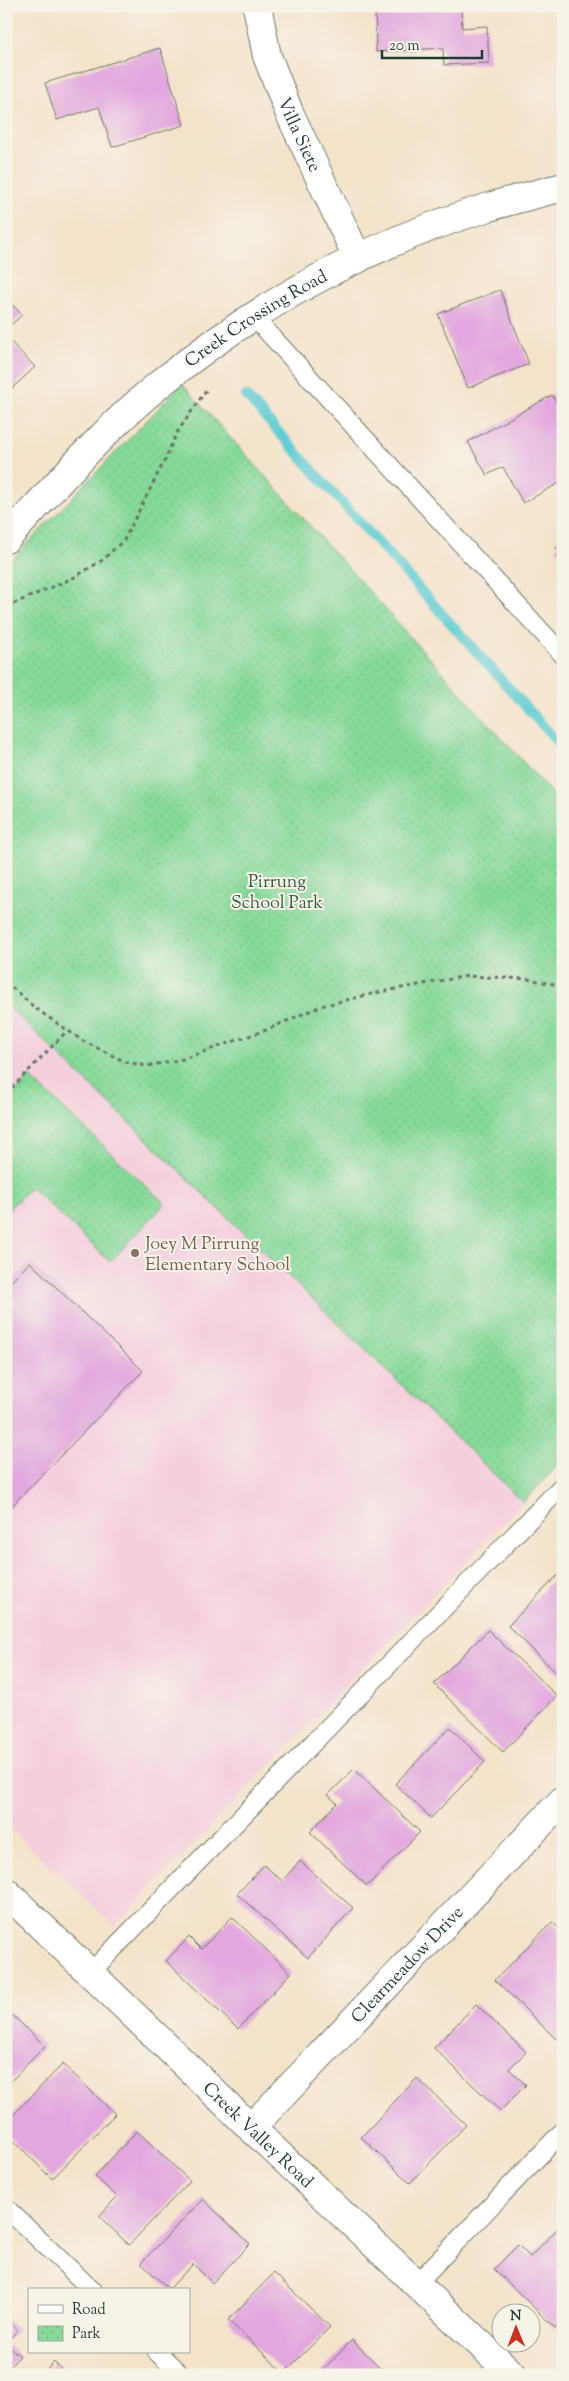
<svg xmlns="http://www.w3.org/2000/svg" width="569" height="2381" viewBox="0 0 569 2381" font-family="'Sorts Mill Goudy',serif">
	<defs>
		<pattern id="park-dots" width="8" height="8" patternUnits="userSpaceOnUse" patternTransform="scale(1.25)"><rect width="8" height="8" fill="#86d99a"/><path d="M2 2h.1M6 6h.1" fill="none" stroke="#73bb85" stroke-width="1.8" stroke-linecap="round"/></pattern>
	</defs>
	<rect width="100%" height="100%" fill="#f7f3e8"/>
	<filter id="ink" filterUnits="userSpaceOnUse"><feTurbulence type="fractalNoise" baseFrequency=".02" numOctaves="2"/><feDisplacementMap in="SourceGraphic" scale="10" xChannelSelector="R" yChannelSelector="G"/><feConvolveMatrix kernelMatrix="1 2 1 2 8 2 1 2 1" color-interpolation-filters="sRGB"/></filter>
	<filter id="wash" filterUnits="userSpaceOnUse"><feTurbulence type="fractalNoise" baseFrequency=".0096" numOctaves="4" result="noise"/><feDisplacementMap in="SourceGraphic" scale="20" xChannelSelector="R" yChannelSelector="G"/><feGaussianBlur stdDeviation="1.12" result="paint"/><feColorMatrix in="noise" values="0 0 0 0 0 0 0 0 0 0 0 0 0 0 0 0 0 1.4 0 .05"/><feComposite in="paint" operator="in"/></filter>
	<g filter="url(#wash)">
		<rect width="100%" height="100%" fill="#f4e3ca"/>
		<!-- built -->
		<path fill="#f4cfde" d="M6 1004 523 1502 115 1926 6 1825Z"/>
		<!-- park -->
		<g fill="url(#park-dots)" stroke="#528b67">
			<path d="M182 384 563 806V1460L523 1502 6 1004V566Z"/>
			<path d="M30 1077 165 1204 110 1262 31 1187 6 1212V1102Z"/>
		</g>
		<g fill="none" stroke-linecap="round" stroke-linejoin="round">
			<!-- stream -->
			<path stroke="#5dcad2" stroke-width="10" d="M246 396 563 748"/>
		</g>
		<g id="blocks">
			<!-- building -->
			<g fill="#e2a7de">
				<path d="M375 6H461L462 28 487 26 489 63 444 65 443 48 376 52Z"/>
				<path d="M160 48 184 125 112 147 99 107 57 120 45 83Z"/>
				<path d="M500 290 529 364 468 388 438 314Z"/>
				<path d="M6 298 22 315 6 329Z"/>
				<path d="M6 337 35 367 6 394Z"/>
				<path d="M552 395 563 413V481L523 503 503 467 487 475 468 442Z"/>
				<path d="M563 541V556L556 548Z"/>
				<path d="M30 1262 143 1371 6 1512V1287Z"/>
				<path d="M563 1570V1679L508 1626Z"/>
				<path d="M488 1630 557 1696 503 1752 434 1684Z"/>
				<path d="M450 1727 485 1762 431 1818 395 1784Z"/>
				<path d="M354 1769 420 1832 367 1886 310 1832 337 1803 328 1795Z"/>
				<path d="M300 1861 353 1908 308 1958 237 1894 264 1865 282 1881Z"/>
				<path d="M232 1917 291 1973 238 2029 166 1961 189 1937 201 1949Z"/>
				<path d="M552 1922 563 1932V2032L556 2039 495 1980Z"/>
				<path d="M476 2004 526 2052 509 2069 526 2085 500 2111 434 2048Z"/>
				<path d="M6 2009 45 2046 6 2086Z"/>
				<path d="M63 2064 115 2114 52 2179 6 2133V2122Z"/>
				<path d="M417 2078 466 2125 410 2183 361 2137Z"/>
				<path d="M137 2131 190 2181 129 2245 99 2216 117 2197 95 2176Z"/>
				<path d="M203 2199 250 2244 212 2283 193 2264 169 2289 141 2263Z"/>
				<path d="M560 2226 563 2228V2320L555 2328 494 2269 518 2245 530 2257Z"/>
				<path d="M274 2273 330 2327 284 2373 228 2320Z"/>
				<path d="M6 2319 18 2330 6 2342Z"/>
				<path d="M352 2340 388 2375H318Z"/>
				<path d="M6 2344 20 2356 6 2370Z"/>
				<path d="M54 2362 67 2375H42Z"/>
			</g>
		</g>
	</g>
	<g filter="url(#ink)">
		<use href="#blocks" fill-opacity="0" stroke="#6a7768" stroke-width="1"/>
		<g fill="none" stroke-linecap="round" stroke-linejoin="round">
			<defs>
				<g id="service">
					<path d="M253 316 563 655"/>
					<path d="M91 1972 563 1485"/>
					<path d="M6 2208 92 2290"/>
					<path d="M416 2284 563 2131"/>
					<path d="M157 2352 181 2375"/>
				</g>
				<g id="minor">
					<path id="s1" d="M257 6 267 56 289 112 358 259"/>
					<path id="s2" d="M6 1892 251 2128 513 2375"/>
					<path id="s3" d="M251 2128 563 1800"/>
				</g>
				<g id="tertiary">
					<path id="s4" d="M6 539C56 486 104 429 161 383 256 306 368 244 486 208 511 200 537 194 563 187"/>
				</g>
			</defs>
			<!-- service casing -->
			<use href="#service" stroke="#6a7768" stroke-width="20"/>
			<!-- minor casing -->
			<use href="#minor" stroke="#6a7768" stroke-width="30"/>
			<!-- tertiary casing -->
			<use href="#tertiary" stroke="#6a7768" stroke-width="30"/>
			<!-- path -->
			<g stroke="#6a7768" stroke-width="3" stroke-dasharray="4 4" stroke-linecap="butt">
				<path d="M6 607 73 578 101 561 124 540 165 460 176 434 207 389"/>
				<path d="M6 982 35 1008 83 1041 126 1062 147 1066 183 1059 266 1030 321 1006 380 992 467 976 528 979 563 986"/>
				<path d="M6 1094 67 1031"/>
			</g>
			<!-- service -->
			<use href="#service" stroke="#fff" stroke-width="18"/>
			<!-- minor -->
			<use href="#minor" stroke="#fff" stroke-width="28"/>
			<!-- tertiary -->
			<use href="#tertiary" stroke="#fff" stroke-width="28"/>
		</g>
	</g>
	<!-- markers -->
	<circle fill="#8d6e63" stroke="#f7f3e8" stroke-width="2" cx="135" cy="1253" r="5"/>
	<g text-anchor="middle" stroke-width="4" stroke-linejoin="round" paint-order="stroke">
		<!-- street labels -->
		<g font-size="18" fill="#1f3d34" stroke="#f7f3e8">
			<text dy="6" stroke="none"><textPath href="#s1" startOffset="136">Villa Siete</textPath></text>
			<text dy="6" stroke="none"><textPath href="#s4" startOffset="335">Creek Crossing Road</textPath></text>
			<text dy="6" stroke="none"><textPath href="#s3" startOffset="226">Clearmeadow Drive</textPath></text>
			<text dy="6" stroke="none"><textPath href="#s2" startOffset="350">Creek Valley Road</textPath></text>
		</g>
		<!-- park labels -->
		<g font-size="18" fill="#345c48" stroke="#f7f3e8">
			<text x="277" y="887">Pirrung<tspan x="277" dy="21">School Park</tspan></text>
		</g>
		<!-- education labels -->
		<g font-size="18" fill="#785e54" stroke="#f7f3e8" text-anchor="start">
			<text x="145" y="1249">Joey M Pirrung<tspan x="145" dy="21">Elementary School</tspan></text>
		</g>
	</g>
	<!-- margin -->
	<rect width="569" height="2381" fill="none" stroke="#f7f3e8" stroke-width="25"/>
	<!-- legend -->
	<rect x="28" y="2288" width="162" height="65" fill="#f7f3e8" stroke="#a1aaa0"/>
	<rect x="38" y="2305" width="25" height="8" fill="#ffffff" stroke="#a1aaa0"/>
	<text x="72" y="2314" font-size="15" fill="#1f3d34">Road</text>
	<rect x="38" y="2326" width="25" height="15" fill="url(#park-dots)" stroke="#a1aaa0"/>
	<text x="72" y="2338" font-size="15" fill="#1f3d34">Park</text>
	<!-- north arrow -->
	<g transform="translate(516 2328) rotate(359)"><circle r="24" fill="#f7f3e8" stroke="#a1aaa0"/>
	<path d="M0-4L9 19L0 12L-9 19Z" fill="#c8321e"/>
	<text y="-8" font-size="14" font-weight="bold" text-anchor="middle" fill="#1f3d34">N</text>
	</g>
	<!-- scale -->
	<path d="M382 50v8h100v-8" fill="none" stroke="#1f3d34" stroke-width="2.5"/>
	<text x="389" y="50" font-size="15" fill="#1f3d34" stroke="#f7f3e8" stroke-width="4" paint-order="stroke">20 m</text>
</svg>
